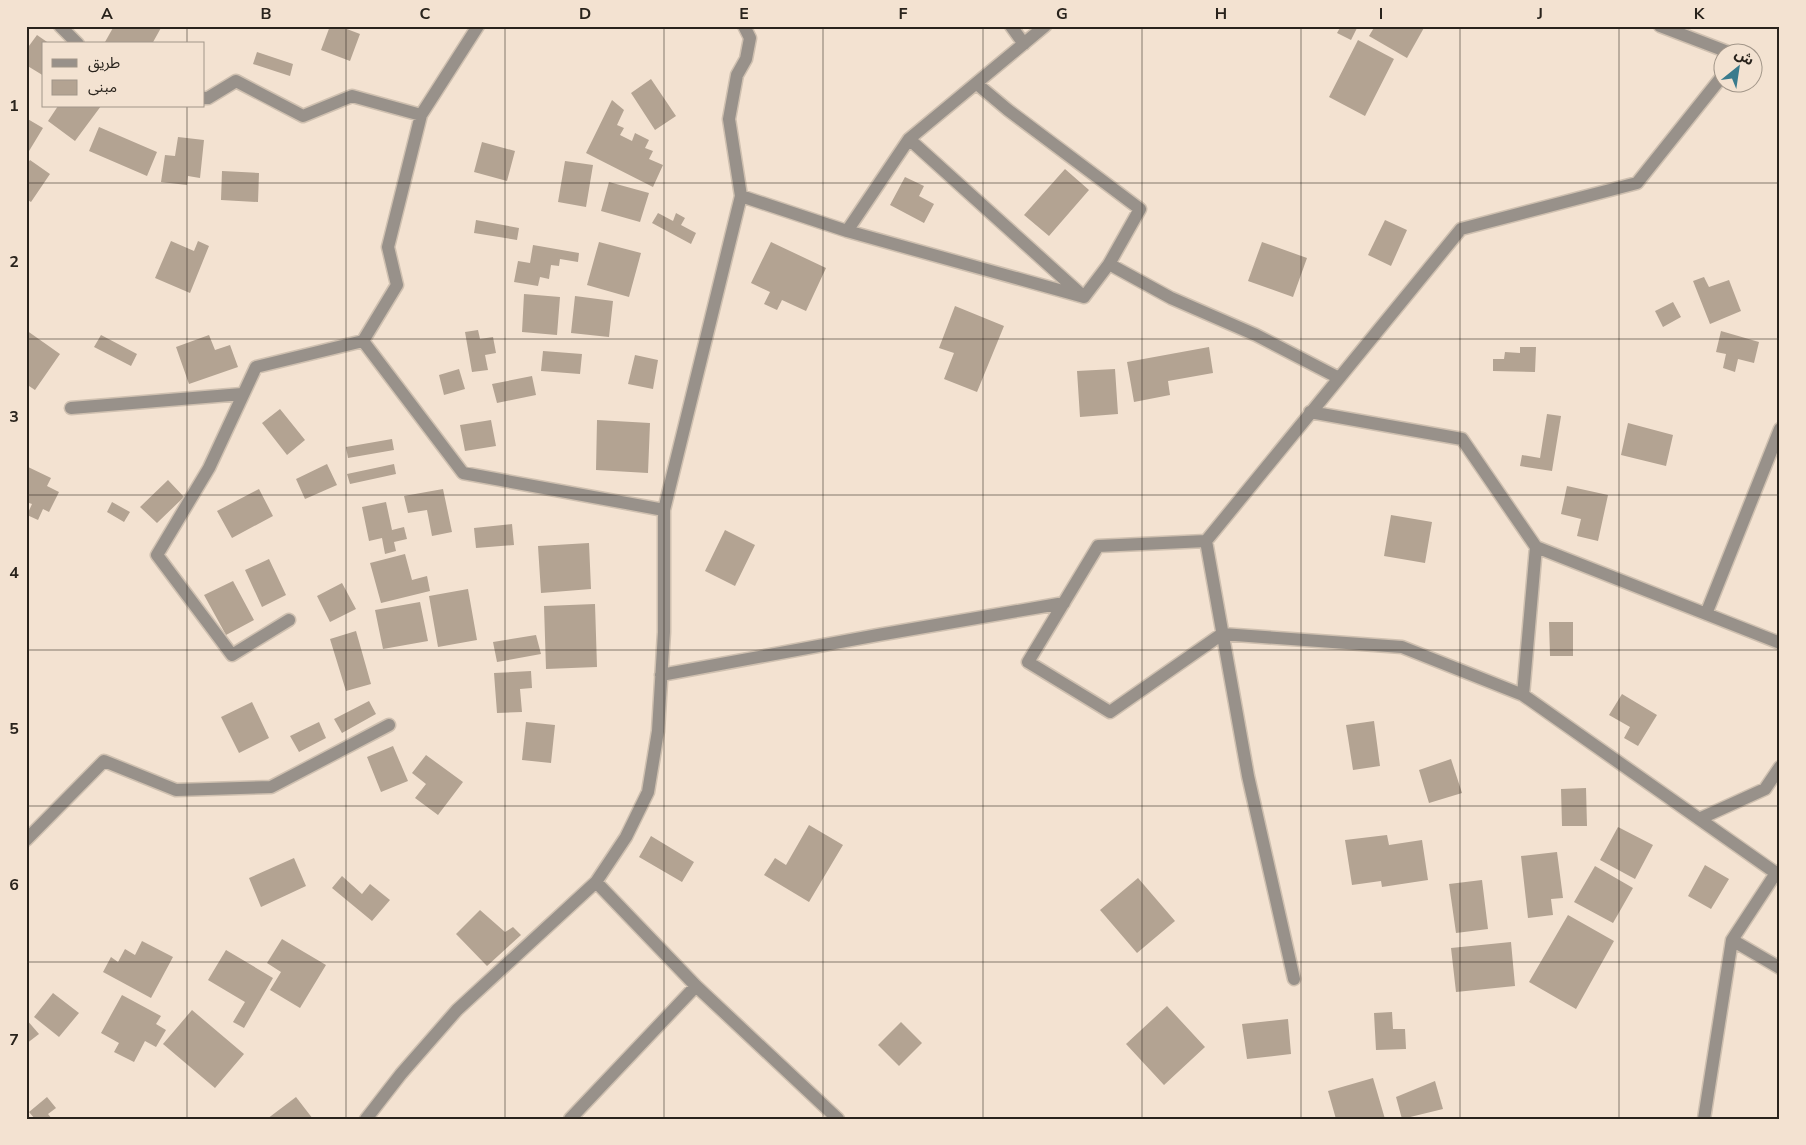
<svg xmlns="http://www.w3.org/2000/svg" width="1806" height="1145" viewBox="0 0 1806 1145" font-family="'Nunito Sans','Noto Sans Arabic',sans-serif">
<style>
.building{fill:#b3a392}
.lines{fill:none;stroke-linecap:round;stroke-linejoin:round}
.minor-casing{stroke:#cfc0b0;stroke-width:15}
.minor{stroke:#98918a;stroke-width:12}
.grid{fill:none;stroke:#29231c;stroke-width:1;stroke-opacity:0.55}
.neatline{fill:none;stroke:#29231c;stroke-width:2}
.grid-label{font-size:16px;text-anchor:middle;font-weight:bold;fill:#29231c}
</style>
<rect width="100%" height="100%" fill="#f3e2d1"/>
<!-- building -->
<path class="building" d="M 114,26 L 162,26 L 152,44 L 108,44 L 105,42 Z
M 330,26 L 339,26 L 360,34 L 350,61 L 321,50 Z
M 1341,26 L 1358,26 L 1351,40 L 1337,33 Z
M 1375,26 L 1425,26 L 1407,58 L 1369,36 Z
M 37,35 L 50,44 L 44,44 L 44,76 L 26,65 L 26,50 Z
M 1358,40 L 1394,59 L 1365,116 L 1329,97 Z
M 257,52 L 293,64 L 290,76 L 253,64 Z
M 651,79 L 676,116 L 655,130 L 631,93 Z
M 612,100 L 624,110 L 617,125 L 624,128 L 620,135 L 632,141 L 635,133 L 649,140 L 645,148 L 653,151 L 649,159 L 663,165 L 653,187 L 586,153 Z
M 58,106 L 101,106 L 75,141 L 48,121 Z
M 26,118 L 43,128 L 26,156 Z
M 99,127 L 157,152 L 147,176 L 89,151 Z
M 178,137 L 204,140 L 200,178 L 188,176 L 187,185 L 161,182 L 165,155 L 175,156 Z
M 482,142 L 515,151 L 507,181 L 474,172 Z
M 30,160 L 50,174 L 31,202 L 26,199 L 26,165 Z
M 565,161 L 593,165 L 586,207 L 558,202 Z
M 1065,169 L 1089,190 L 1049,236 L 1024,215 Z
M 222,171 L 259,173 L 258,202 L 221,200 Z
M 905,177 L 924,186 L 919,196 L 934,204 L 924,223 L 890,205 Z
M 609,182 L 649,193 L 640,222 L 601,211 Z
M 658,213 L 673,221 L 676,213 L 685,218 L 681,225 L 696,233 L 691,244 L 652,223 Z
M 476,220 L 519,228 L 517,240 L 474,233 Z
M 1385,220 L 1407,230 L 1391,266 L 1368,255 Z
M 171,241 L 194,251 L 198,241 L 209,246 L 190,293 L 155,278 Z
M 599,242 L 641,253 L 629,297 L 587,285 Z
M 771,242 L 826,268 L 806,311 L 782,300 L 777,310 L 764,304 L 770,292 L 751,283 Z
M 1262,242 L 1307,258 L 1293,297 L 1248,281 Z
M 533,245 L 579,253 L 578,262 L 560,259 L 559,266 L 551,265 L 549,279 L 540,277 L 538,286 L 514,282 L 518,261 L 530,263 Z
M 1704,277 L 1709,287 L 1729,280 L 1741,311 L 1710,324 L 1693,281 Z
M 524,294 L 560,297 L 557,335 L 522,332 Z
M 575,296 L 613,301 L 609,337 L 571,333 Z
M 1673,302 L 1681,317 L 1663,327 L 1655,311 Z
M 955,306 L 1004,326 L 977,392 L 944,379 L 954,353 L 939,348 Z
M 26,330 L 60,354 L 35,390 L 26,384 Z
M 478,330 L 480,339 L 493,337 L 496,353 L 485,355 L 488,370 L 472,372 L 465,332 Z
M 1721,331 L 1759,342 L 1754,363 L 1738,359 L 1735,372 L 1723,368 L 1726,354 L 1716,352 Z
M 101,335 L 137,354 L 131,366 L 94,347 Z
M 209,335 L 215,350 L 230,345 L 238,367 L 189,384 L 176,347 Z
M 1209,347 L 1213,373 L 1168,381 L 1170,395 L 1134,402 L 1127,362 Z
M 1520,347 L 1536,347 L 1535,372 L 1493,371 L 1493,359 L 1504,359 L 1505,352 L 1520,353 Z
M 543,351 L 582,354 L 580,374 L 541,371 Z
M 635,355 L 658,360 L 653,389 L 628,384 Z
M 459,369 L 465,389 L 444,395 L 439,375 Z
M 1115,369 L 1118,414 L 1080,417 L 1077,371 Z
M 532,376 L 536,395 L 497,403 L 492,384 Z
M 280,409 L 305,440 L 287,455 L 262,423 Z
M 1547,414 L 1561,416 L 1552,471 L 1520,466 L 1522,455 L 1540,458 Z
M 491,420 L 496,446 L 465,451 L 460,425 Z
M 597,420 L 650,423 L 648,473 L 596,470 Z
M 1628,423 L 1673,435 L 1666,466 L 1621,455 Z
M 392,439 L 394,450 L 348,458 L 346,447 Z
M 327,464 L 337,485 L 305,499 L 296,479 Z
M 394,464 L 396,474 L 350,484 L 347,474 Z
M 26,466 L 51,478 L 47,486 L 59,492 L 49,512 L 43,509 L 38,520 L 27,515 L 32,504 L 26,502 Z
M 168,480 L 184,497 L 157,523 L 140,507 Z
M 1567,486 L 1608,495 L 1598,541 L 1577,536 L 1581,519 L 1561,514 Z
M 259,489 L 273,516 L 232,538 L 217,511 Z
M 443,489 L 452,532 L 432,536 L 427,510 L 408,513 L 404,496 Z
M 112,502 L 130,512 L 124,522 L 107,512 Z
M 386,502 L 392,530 L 404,527 L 407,539 L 394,542 L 396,551 L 385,554 L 382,538 L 369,541 L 362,507 Z
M 1391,515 L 1432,522 L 1425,563 L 1384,556 Z
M 512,524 L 514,545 L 476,548 L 474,528 Z
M 725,530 L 755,545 L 735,586 L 705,571 Z
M 589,543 L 591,589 L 541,593 L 538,546 Z
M 405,554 L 412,580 L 427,576 L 430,591 L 381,603 L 370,563 Z
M 269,559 L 286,595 L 262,607 L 245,570 Z
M 233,581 L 254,620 L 226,635 L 204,595 Z
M 342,583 L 356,609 L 330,622 L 317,596 Z
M 468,589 L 477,640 L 438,647 L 429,596 Z
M 420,602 L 428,641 L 383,649 L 375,610 Z
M 595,604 L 597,667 L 546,669 L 544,606 Z
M 1549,622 L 1573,622 L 1573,656 L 1550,656 Z
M 356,631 L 371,684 L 346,691 L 330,639 Z
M 536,635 L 541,654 L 497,662 L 493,642 Z
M 531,671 L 532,688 L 520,689 L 522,712 L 497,713 L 494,673 Z
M 1622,694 L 1657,715 L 1638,746 L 1624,738 L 1630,727 L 1609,715 Z
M 369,701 L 376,714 L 342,733 L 334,719 Z
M 252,702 L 269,738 L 239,753 L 221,717 Z
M 1374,721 L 1380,766 L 1353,770 L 1346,725 Z
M 319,722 L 326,738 L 299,752 L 290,736 Z
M 526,722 L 555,725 L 551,763 L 522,760 Z
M 393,746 L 408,781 L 381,792 L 367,757 Z
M 426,755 L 463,782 L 438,815 L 415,798 L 426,784 L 412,773 Z
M 1451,759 L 1462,793 L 1429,803 L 1419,770 Z
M 1586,788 L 1587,826 L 1562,826 L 1561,789 Z
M 809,825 L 843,845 L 809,902 L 764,875 L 775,858 L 786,865 Z
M 1618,827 L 1653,845 L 1635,879 L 1600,860 Z
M 1387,835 L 1389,845 L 1422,840 L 1428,880 L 1382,887 L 1381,881 L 1352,885 L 1345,840 Z
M 651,836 L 694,862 L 682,882 L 639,857 Z
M 1557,852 L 1563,898 L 1551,899 L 1553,915 L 1528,918 L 1521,856 Z
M 294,858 L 306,886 L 261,907 L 249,878 Z
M 1705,865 L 1729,879 L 1711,909 L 1688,896 Z
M 1595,866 L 1633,888 L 1613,923 L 1574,902 Z
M 342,876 L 362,894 L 370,884 L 390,900 L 372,921 L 332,888 Z
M 1138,878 L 1175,921 L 1137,953 L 1100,910 Z
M 1482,880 L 1488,929 L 1456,933 L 1449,884 Z
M 480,910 L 505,932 L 513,927 L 521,935 L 487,966 L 456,934 Z
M 1568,915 L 1614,941 L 1576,1009 L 1529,982 Z
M 282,939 L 326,965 L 300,1008 L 270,990 L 281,972 L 267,963 Z
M 142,941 L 173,957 L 151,998 L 103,972 L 111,957 L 118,962 L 125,949 L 135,955 Z
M 1511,942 L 1515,986 L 1456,992 L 1451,948 Z
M 226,950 L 273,978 L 244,1028 L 233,1022 L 245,1002 L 208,980 Z
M 53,993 L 79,1013 L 59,1037 L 34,1017 Z
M 122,995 L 161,1016 L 156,1024 L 166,1030 L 156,1047 L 145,1041 L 134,1062 L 114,1052 L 119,1043 L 101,1033 Z
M 1167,1006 L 1205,1047 L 1164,1085 L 1126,1044 Z
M 192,1010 L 244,1054 L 215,1088 L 163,1044 Z
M 1392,1012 L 1393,1029 L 1405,1029 L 1406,1049 L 1376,1050 L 1374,1013 Z
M 26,1019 L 39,1034 L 26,1044 Z
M 1288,1019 L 1291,1054 L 1247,1059 L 1242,1024 Z
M 901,1022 L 922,1043 L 899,1066 L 878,1045 Z
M 1373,1078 L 1385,1119 L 1336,1119 L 1328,1091 Z
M 1435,1081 L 1443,1109 L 1402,1119 L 1396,1097 Z
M 47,1097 L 56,1108 L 48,1114 L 52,1119 L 35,1119 L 29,1112 Z
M 296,1097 L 313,1119 L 267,1119 Z"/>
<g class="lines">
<!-- minor casing -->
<g class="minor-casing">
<path id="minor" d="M 60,26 L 78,44
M 1011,26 L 1024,44
M 1045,26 L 909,139 L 847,231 L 1084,297
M 1660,26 L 1728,52
M 977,84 L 1008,110 L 1140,209 L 1109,264 L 1171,298 L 1256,335 L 1339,378
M 204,98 L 208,98 L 236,81 L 303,116 L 352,96 L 421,115
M 909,139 L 1084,297 L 1109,264
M 741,196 L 847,231
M 363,341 L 463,473 L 664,510
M 71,408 L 242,394
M 1310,412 L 1462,439 L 1536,547 L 1523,695
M 1206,541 L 1098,546 L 1028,662 L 1110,712 L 1222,634 L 1402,647 L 1523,695 L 1776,873
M 1536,547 L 1780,643
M 1706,614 L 1780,429
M 289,620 L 232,655 L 157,555 L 209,468 L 256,367 L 363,341 L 397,285 L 388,247 L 421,115 L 478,26
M 661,675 L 878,635 L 1064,603
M 1699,819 L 1765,789 L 1780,767
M 26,840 L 104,761 L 176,790 L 271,787 L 389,725
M 596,882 L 696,986 L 838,1119
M 1732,940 L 1780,968
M 1294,979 L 1248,776 L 1206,541 L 1461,229 L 1637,183 L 1724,74
M 366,1119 L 401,1074 L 457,1010 L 596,882 L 626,837 L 648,792 L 658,731 L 664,632 L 664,510 L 741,196 L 729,119 L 737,75 L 746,59 L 750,38 L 744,26
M 570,1119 L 696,986
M 1704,1119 L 1732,940 L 1776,873 L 1780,871"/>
</g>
<!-- minor -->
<use href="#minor" class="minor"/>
</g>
<!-- grid -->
<path class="grid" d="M 187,26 L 187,44M 346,26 L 346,1119M 505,26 L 505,1119M 664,26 L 664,1119M 823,26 L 823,1119M 983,26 L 983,1119M 1142,26 L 1142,1119M 1301,26 L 1301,1119M 1460,26 L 1460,1119M 1619,26 L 1619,1119M 187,106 L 187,1119M 26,183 L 1780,183M 26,339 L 1780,339M 26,495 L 1780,495M 26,650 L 1780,650M 26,806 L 1780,806M 26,962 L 1780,962"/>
<!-- border -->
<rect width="1806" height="1145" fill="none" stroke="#f3e2d1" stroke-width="55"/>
<!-- legend -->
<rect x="42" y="42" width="162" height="65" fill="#f3e2d1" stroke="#a29689"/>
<rect x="52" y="59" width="25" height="8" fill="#98918a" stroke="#a29689"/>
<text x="88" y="68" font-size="15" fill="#29231c">طريق</text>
<rect x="52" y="80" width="25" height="15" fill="#b3a392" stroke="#a29689"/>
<text x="88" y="92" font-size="15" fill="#29231c">مبنى</text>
<!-- north arrow -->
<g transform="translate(1738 68) rotate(30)"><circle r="24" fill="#f3e2d1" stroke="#a29689"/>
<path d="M0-4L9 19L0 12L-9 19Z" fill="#397b8d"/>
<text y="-8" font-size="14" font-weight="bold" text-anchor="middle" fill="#29231c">ش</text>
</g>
<rect x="28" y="28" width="1750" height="1090" class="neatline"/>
<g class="grid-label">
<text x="107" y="19">A</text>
<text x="266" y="19">B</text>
<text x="425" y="19">C</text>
<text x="585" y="19">D</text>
<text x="744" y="19">E</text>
<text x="903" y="19">F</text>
<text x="1062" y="19">G</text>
<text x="1221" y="19">H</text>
<text x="1381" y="19">I</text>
<text x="1540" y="19">J</text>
<text x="1699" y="19">K</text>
<text x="14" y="111">1</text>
<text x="14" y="267">2</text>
<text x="14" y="422">3</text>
<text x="14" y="578">4</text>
<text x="14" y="734">5</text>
<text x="14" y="890">6</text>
<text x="14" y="1045">7</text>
</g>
</svg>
